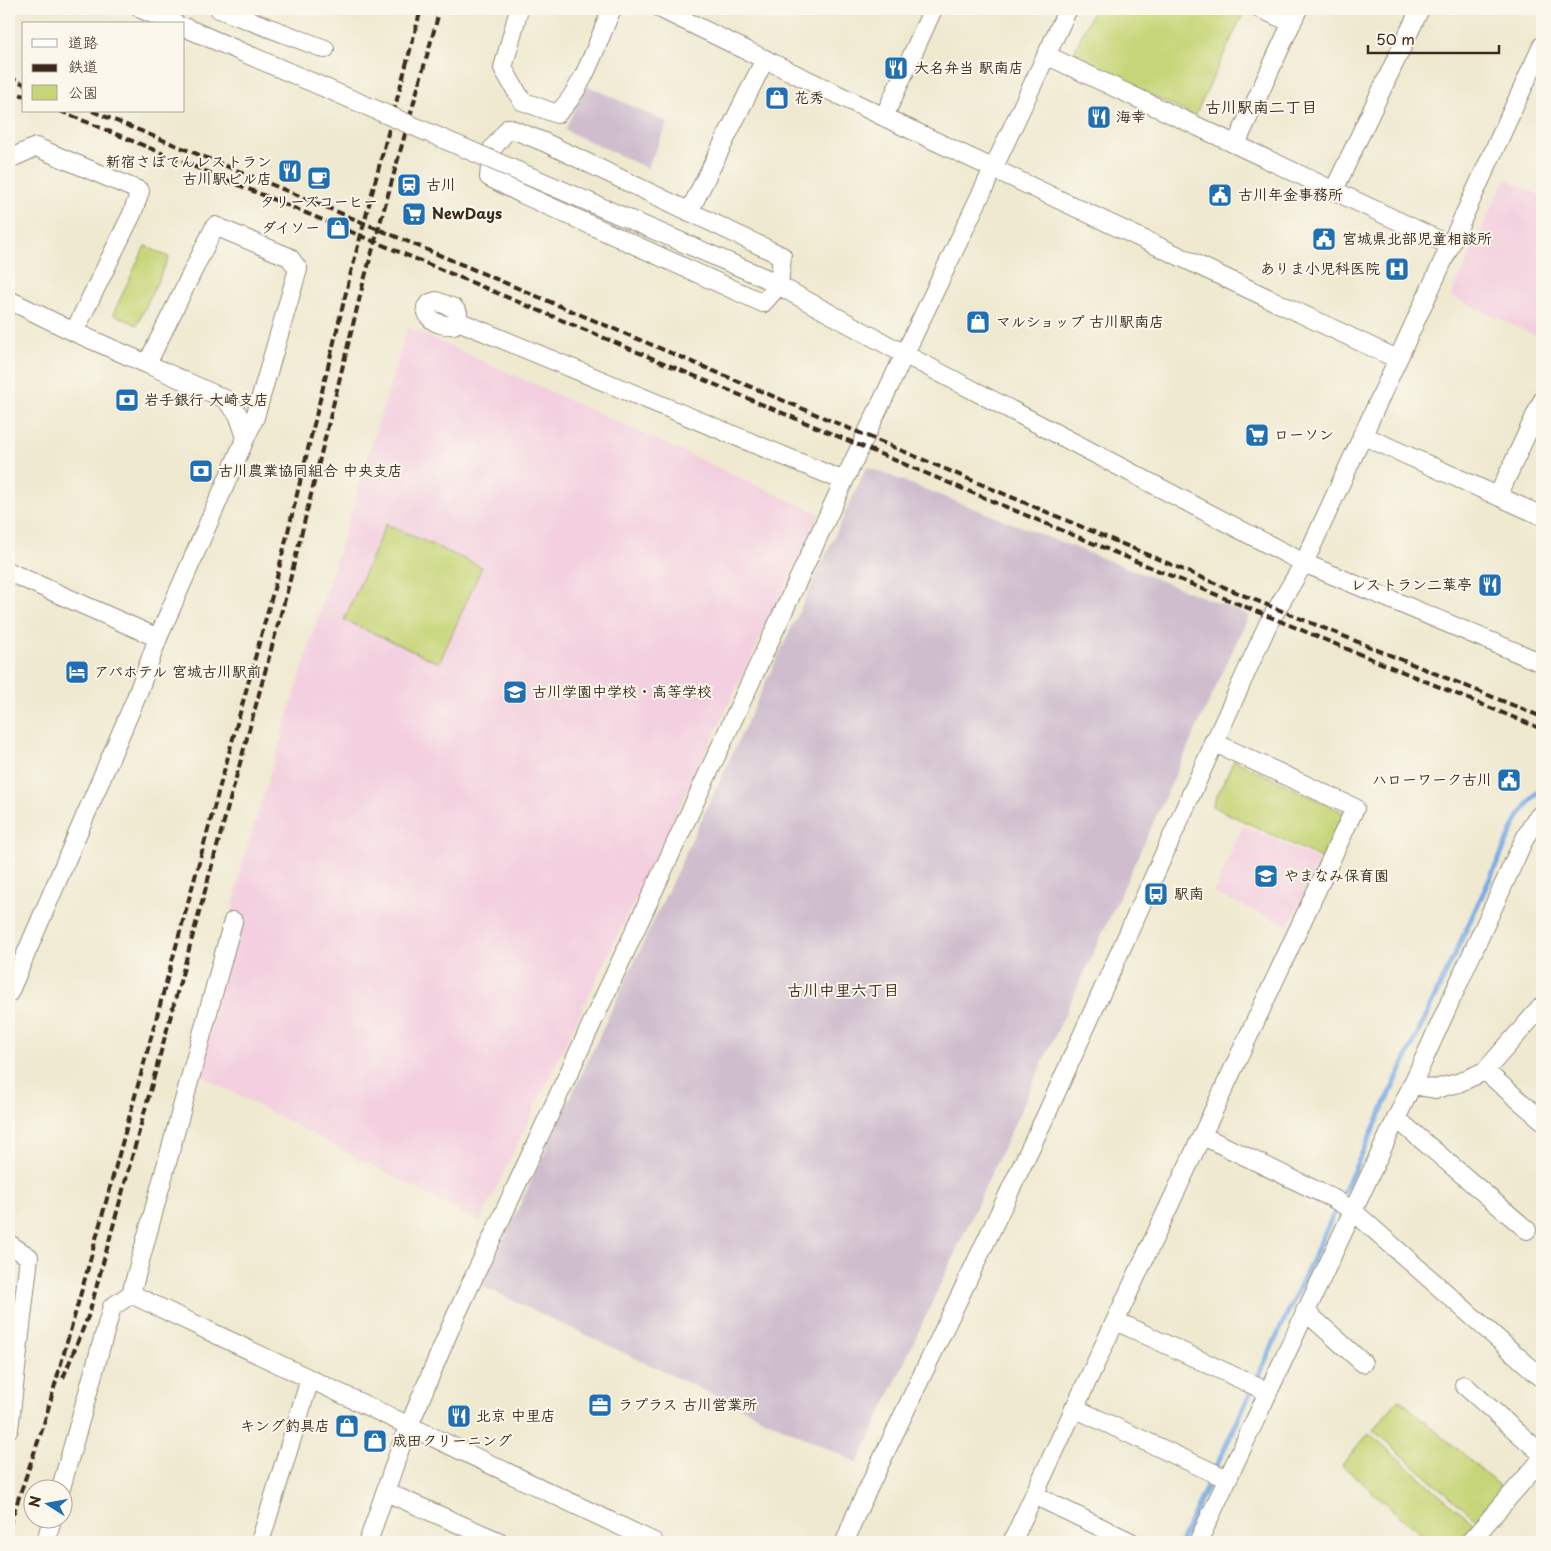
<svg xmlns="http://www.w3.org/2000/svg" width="1551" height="1551" viewBox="0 0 1551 1551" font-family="'Playpen Sans','Klee One',sans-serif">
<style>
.built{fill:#f3cfdf}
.industrial{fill:#cfbdce}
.green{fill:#c6d577;stroke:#80804a}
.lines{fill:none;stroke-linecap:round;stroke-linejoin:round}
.stream{stroke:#78abe5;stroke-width:5}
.minor-casing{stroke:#958a77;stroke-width:20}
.minor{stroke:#fff;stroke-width:18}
.rail{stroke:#3b2a1e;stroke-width:4;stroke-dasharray:8 4;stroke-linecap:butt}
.minor-bridge-casing{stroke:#958a77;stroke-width:20;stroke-linecap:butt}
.minor-bridge{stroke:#fff;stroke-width:18}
.labels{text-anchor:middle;stroke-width:4;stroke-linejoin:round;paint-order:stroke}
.poi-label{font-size:15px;font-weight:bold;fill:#3b2a1e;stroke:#fbf7ec;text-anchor:start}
.neighbourhood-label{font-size:16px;font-weight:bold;fill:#3b2a1e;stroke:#fbf7ec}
</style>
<rect width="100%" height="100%" fill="#fbf7ec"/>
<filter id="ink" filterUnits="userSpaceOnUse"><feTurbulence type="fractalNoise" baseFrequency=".02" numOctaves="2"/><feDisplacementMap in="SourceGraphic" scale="10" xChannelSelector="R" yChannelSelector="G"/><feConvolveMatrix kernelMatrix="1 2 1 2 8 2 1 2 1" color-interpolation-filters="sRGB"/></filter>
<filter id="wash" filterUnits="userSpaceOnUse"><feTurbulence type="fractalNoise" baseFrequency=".0096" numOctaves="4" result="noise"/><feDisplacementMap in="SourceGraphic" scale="20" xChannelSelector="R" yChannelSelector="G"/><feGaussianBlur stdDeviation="1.12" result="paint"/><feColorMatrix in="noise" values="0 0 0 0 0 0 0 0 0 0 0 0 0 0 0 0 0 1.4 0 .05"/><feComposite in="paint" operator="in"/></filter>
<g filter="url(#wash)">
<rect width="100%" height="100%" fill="#efe9d0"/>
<!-- built -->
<path class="built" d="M 1505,179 L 1542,196 L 1542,339 L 1451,296 Z
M 408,327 L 820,514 L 480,1222 L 202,1076 L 240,871 Z
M 1243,825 L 1318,860 L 1289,926 L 1214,893 Z"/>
<!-- industrial -->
<path class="industrial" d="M 586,85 L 668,123 L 647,168 L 565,130 Z
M 867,467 L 1249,615 L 858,1463 L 482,1286 Z"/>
<!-- green -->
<path class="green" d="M 1094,9 L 1237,9 L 1244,12 L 1195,116 L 1071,58 Z
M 145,246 L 169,257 L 137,325 L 113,314 Z
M 386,524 L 482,567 L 439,663 L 344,620 Z
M 1234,760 L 1345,813 L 1323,859 L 1212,806 Z
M 1399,1399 L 1504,1490 L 1477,1520 L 1373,1430 Z
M 1369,1433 L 1474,1524 L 1458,1542 L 1429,1542 L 1342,1465 Z"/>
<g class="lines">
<!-- stream -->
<path class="stream" d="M 1181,1542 L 1519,816 L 1533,797 L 1542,788"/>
</g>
</g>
<g filter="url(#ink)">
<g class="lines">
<!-- minor casing -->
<g class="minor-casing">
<path id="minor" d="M 141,9 L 176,24
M 219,9 L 325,49
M 519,9 L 503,68 L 522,101 L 557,114 C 584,89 597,42 612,9
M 661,9 L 884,117 L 1397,359
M 1261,9 L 1292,23
M 1046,55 L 1449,245
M 884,117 L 933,9
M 509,128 L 544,142 L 782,256 L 779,285 L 763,303 L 522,194 L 489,177 L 492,149 Z
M 1236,144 L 1298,9
M 9,159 L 36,147 L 140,191 L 132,214 L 74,332 L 9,300
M 1334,190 L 1420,9
M 689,212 L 765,59
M 765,278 L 904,354 L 1304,563 L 1542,663
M 436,301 L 454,308 L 458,313 L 458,321 L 454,325 C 441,326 427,322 426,307 L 430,303 Z
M 458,321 L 844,481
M 74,332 L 147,364
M 1362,435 L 1542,516
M 1498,496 L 1542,401
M 9,572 L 158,638 L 136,698 L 9,993
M 158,638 L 246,437 L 238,414 L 225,399 L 147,364 L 215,226 L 289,257 L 298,269 L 255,417 L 246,437
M 233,921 L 131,1294 L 654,1542
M 1485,1071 L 1542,1120
M 1412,1085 L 1435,1089 L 1458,1083 L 1485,1071 L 1542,1006
M 1396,1118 L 1527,1230
M 1203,1136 L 1334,1199 L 1352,1210 L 1542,1378
M 9,1244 L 29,1257 L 9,1429
M 1305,1311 L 1363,1363
M 1116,1321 L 1268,1392
M 1464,1385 L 1542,1454
M 1074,1408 L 1227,1479
M 61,1488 L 112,1307 L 131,1294
M 386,1492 L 500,1542
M 1034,1495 L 1131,1542
M 46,1542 L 52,1518
M 260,1542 L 310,1379
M 368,1542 L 403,1440 L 452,1324 L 844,481 L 993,169 L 1068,9
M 845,1542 L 856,1514 L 1047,1113 L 1268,624 L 1304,563 L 1542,46
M 1012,1542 L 1355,808 L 1213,742
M 1198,1542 L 1412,1085 L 1523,842 L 1535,820 L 1542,813
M 1470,1542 L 1542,1459"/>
</g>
<!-- minor -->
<use href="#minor" class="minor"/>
<!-- rail -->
<path class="rail" d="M 9,77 L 24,84
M 9,90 L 24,96
M 60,111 C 555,315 1047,527 1542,729
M 92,111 L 307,199 L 1250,598 L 1542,717
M 63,1378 L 89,1314 L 288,588 L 363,284 L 440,9
M 9,1526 L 43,1427 L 86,1275 L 275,585 L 350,276 L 421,9"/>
<!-- minor-bridge casing -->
<g class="minor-bridge-casing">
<path id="minor-bridge" d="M 184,27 L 765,278"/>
</g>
<!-- minor-bridge -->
<use href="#minor-bridge" class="minor-bridge"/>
</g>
</g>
<!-- icons -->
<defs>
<g id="restaurant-square" transform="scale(1.25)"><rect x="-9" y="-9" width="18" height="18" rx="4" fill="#1f6fb2" stroke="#fbf7ec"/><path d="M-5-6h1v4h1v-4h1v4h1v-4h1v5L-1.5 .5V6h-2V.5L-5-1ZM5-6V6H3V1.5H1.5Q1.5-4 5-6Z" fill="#fff"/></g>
<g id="shop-square" transform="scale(1.25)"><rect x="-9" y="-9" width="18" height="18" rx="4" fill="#1f6fb2" stroke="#fbf7ec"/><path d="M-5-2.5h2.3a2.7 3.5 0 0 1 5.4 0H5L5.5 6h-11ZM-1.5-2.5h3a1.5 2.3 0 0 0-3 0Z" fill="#fff"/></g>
<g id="cafe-square" transform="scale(1.25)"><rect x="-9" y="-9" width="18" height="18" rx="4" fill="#1f6fb2" stroke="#fbf7ec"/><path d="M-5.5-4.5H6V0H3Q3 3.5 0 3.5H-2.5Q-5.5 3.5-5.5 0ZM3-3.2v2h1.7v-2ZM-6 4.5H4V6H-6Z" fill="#fff"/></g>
<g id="station-square" transform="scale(1.25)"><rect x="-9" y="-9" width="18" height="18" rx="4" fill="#1f6fb2" stroke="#fbf7ec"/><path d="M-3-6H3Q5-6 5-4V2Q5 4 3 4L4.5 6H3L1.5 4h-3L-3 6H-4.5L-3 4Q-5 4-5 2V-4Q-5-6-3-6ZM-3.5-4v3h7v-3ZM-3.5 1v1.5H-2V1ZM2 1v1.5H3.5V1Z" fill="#fff"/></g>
<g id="civic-square" transform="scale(1.25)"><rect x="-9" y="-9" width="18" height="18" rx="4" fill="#1f6fb2" stroke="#fbf7ec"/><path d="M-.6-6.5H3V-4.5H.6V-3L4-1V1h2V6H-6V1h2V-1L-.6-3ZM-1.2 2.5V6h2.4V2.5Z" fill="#fff"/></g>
<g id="supermarket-square" transform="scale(1.25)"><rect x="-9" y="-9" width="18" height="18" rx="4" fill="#1f6fb2" stroke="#fbf7ec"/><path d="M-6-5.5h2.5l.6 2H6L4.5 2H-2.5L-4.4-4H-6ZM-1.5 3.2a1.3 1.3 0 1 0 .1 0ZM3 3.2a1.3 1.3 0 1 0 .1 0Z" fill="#fff"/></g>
<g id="hospital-square" transform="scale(1.25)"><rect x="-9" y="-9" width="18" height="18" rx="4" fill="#1f6fb2" stroke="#fbf7ec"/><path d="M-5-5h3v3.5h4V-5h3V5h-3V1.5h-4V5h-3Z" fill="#fff"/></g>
<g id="bank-square" transform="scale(1.25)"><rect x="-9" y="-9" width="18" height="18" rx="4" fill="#1f6fb2" stroke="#fbf7ec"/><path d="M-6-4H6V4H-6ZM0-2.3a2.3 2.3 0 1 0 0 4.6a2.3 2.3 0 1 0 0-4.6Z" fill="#fff"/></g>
<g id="hotel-square" transform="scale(1.25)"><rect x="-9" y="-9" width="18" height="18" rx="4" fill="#1f6fb2" stroke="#fbf7ec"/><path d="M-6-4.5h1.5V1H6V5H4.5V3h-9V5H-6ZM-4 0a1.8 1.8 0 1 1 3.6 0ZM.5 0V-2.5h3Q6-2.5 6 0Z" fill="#fff"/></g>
<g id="school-square" transform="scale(1.25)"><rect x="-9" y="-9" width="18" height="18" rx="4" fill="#1f6fb2" stroke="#fbf7ec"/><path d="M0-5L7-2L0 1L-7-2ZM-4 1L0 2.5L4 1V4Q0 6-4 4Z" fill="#fff"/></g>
<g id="bus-square" transform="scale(1.25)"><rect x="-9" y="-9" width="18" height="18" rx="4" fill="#1f6fb2" stroke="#fbf7ec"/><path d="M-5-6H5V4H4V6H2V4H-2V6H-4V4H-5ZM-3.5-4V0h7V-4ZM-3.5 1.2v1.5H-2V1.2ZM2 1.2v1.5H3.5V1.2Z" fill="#fff"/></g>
<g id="office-square" transform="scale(1.25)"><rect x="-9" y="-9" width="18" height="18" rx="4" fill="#1f6fb2" stroke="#fbf7ec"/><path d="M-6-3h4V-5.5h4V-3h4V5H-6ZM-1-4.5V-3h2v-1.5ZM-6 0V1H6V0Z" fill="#fff"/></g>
</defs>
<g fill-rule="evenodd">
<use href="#restaurant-square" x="896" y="68"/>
<use href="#shop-square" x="777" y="98"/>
<use href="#restaurant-square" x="1099" y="117"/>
<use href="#restaurant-square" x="290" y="171"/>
<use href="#cafe-square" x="319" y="178"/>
<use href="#station-square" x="409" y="185"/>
<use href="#civic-square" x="1220" y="195"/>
<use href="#supermarket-square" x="414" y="214"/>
<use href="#shop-square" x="338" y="228"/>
<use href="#civic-square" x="1324" y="239"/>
<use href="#hospital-square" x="1397" y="269"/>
<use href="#shop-square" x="978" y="322"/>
<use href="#bank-square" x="127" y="400"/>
<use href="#supermarket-square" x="1257" y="435"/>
<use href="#bank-square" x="201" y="471"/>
<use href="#restaurant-square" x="1490" y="585"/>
<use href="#hotel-square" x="77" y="672"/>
<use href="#school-square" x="515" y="692"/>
<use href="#civic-square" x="1509" y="780"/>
<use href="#school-square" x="1266" y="876"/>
<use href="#bus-square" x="1156" y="894"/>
<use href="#office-square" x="600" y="1405"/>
<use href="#restaurant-square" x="459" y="1416"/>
<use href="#shop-square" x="347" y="1426"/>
<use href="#shop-square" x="375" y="1441"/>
</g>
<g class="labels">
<!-- poi labels -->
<g class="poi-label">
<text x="914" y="73">大名弁当 駅南店</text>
<text x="794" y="103">花秀</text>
<text x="1116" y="122">海幸</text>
<text x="272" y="167" text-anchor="end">新宿さぼてんレストラン<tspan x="272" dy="17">古川駅ビル店</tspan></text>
<text x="426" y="190">古川</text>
<text x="1238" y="200">古川年金事務所</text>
<text x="319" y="207" text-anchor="middle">タリーズコーヒー</text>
<text x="432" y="219">NewDays</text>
<text x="320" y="233" text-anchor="end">ダイソー</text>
<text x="1342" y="244">宮城県北部児童相談所</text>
<text x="1380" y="274" text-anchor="end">ありま小児科医院</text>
<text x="996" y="327">マルショップ 古川駅南店</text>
<text x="144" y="405">岩手銀行 大崎支店</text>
<text x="1274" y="440">ローソン</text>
<text x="218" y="476">古川農業協同組合 中央支店</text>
<text x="1472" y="590" text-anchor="end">レストラン二葉亭</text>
<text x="94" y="677">アパホテル 宮城古川駅前</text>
<text x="532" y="697">古川学園中学校・高等学校</text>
<text x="1492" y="785" text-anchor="end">ハローワーク古川</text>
<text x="1284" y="881">やまなみ保育園</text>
<text x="1174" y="899">駅南</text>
<text x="618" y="1410">ラプラス 古川営業所</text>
<text x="476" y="1421">北京 中里店</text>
<text x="330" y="1431" text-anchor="end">キング釣具店</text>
<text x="392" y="1446">成田クリーニング</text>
</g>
<!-- neighbourhood labels -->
<g class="neighbourhood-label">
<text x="1261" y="113">古川駅南二丁目</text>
<text x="843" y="996">古川中里六丁目</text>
</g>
</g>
<!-- margin -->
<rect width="1551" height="1551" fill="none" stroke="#fbf7ec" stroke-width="30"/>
<!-- legend -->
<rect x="22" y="22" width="162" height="90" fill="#fbf7ec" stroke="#aea59a"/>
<rect x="32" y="39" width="25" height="8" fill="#ffffff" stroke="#aea59a"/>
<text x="68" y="48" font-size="15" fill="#3b2a1e">道路</text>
<rect x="32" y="64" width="25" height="8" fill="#3b2a1e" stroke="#aea59a"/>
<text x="68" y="72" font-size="15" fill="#3b2a1e">鉄道</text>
<rect x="32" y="85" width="25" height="15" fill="#c6d577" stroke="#aea59a"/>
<text x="68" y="98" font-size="15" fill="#3b2a1e">公園</text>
<!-- north arrow -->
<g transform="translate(48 1504) rotate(281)"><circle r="24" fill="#fbf7ec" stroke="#aea59a"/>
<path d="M0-4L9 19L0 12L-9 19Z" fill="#1f6fb2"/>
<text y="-8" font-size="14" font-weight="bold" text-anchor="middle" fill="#3b2a1e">N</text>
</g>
<!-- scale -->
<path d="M1368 45v8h131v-8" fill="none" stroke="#3b2a1e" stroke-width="2.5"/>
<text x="1376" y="45" font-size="15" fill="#3b2a1e" stroke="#fbf7ec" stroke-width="4" paint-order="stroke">50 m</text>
</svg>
